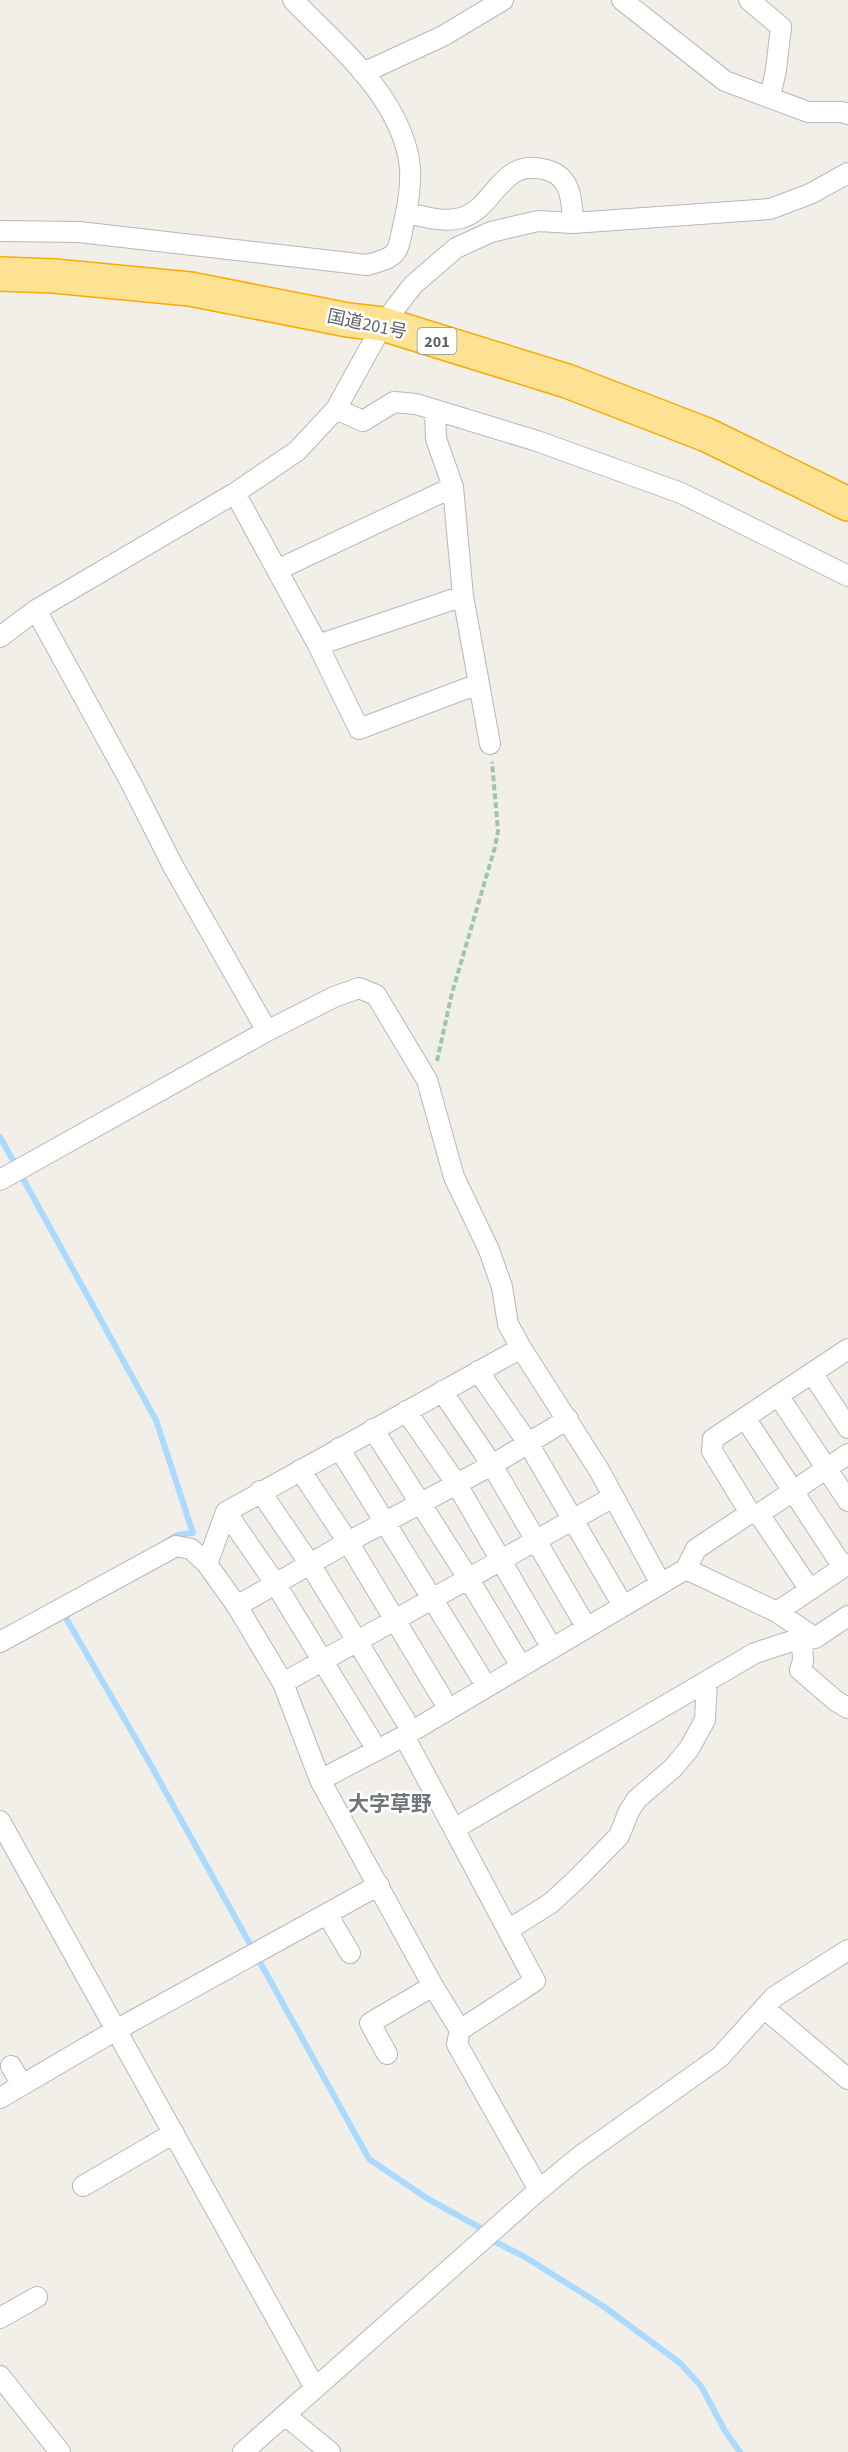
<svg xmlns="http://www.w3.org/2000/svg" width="848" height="2452" viewBox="0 0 848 2452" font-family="'Source Sans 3','Noto Sans JP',sans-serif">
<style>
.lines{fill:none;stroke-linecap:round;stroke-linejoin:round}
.stream{stroke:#aadaff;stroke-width:6}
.street-casing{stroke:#b5b8bc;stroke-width:22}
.highway-casing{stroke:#f9ab00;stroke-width:36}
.path{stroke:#9cc7a9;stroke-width:4;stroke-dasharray:6 3;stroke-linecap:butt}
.street{stroke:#fff;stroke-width:20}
.highway{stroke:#fde293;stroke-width:33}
.labels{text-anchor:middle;stroke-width:5;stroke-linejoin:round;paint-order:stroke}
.shield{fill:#fff;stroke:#8f9295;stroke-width:1.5}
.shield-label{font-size:16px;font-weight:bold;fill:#5f6368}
.street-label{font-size:18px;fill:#5f6368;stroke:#fff}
.quarter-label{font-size:21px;font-weight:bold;fill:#70757a;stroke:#fff}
</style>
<rect width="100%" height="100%" fill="#f1efe8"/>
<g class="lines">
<!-- stream -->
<path class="stream" d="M 0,1137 L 156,1420 L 193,1533 L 177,1535 L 167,1541
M 63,1613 L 148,1760 L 369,2159 L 428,2199 L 486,2231
M 490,2239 L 525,2257 L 603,2306 L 680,2363 L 701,2386 L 725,2431 L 740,2452"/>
<!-- street casing -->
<g class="street-casing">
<path id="street" d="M 622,0 L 725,81 L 808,112 L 842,112 L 848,114
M 749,0 L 781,27 L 776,70 L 770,97
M 363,73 L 443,36 L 503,0
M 406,213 C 423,216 443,223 461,218 C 496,208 500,156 547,170 C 572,177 572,202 573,223
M 0,231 L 79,232 L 367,265 C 401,256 397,253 404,222 C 408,205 411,183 410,167 C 402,98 338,46 293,0
M 336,409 L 363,421 L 394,402 L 416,404 L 537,441 L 681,493 L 848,576
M 435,411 L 436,439 L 453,487 L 463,596 L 490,744
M 235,493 L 318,645 L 359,729 L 478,684
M 277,570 L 453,487
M 36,610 L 130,781 L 173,866 L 267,1031
M 0,637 L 36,610 L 235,493 L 297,451 L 336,409 L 383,324 L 413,285 L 456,248 L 491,232 L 538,221 L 573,223 L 770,209 L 810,194 L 848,173
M 318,645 L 463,596
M 0,1180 L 267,1031 L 334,997 L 359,988 L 376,995 L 427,1080 L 454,1177 L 489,1250 L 502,1287 L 508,1324 L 521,1348 L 599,1470 L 661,1584
M 478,1371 L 528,1443 L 618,1597
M 812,1373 L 848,1428
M 442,1391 L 492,1465 L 581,1618
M 778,1395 L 848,1501
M 406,1411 L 456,1483 L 546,1638
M 745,1418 L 843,1567
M 373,1429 L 468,1578 L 515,1656
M 339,1448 L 480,1676
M 300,1470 L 348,1542 L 442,1698
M 260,1491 L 310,1564 L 405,1720
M 226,1512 L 275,1583 L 371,1740
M 750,1513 L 759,1514 L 848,1454
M 759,1514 L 810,1590
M 207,1564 L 226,1512 L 521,1348
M 686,1569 L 696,1549 L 750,1513 L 712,1451 L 713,1439 L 848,1349
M 237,1606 L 348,1542 L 492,1465 L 568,1419
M 777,1612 L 848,1564
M 802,1640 L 803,1661 L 800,1670 L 836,1701 L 848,1708
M 0,1642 L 176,1546 L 191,1549 L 207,1564 L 237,1606 L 283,1683 L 320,1780 L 433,1986 L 460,2030 L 457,2044 L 539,2190
M 283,1683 L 613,1497
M 404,1736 L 454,1829 L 755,1653 L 789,1642 L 815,1638 L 848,1616
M 320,1780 L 404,1736 L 686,1569 L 777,1612 L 815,1638
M 0,1821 L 315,2388
M 454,1829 L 535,1981 L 460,2030
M 327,1914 L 350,1953
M 508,1930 L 551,1903 L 579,1877 L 619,1836 L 629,1811 L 637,1799 L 673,1768 L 689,1749 L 705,1720 L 707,1681
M 764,2008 L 848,2079
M 387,2054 L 370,2023 L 433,1986
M 11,2066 L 22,2085
M 0,2098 L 116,2030 L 379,1885
M 83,2186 L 174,2133
M 0,2318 L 37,2297
M 0,2376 L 60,2452
M 285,2415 L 330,2452
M 243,2452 L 539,2190 L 579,2157 L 720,2057 L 774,1997 L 848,1950"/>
</g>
<!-- highway casing -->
<g class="highway-casing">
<path id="highway" d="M 0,274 L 54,276 L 190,289 L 348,320 L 383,324 L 567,381 L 707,435 L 848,504"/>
</g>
<!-- path -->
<path class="path" d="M 437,1061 L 452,993 L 495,847 L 498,831 L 492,762"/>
<!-- street -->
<use href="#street" class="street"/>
<!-- highway -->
<use href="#highway" class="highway"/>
</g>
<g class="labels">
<!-- shield labels -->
<rect class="shield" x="417.5" y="328" width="39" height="26" rx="4.5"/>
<g class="shield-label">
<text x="437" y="347">201</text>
</g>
<!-- street labels -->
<g class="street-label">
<text transform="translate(367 324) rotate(12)" y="6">国道201号</text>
</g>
<!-- quarter labels -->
<g class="quarter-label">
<text x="390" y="1811">大字草野</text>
</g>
</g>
</svg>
